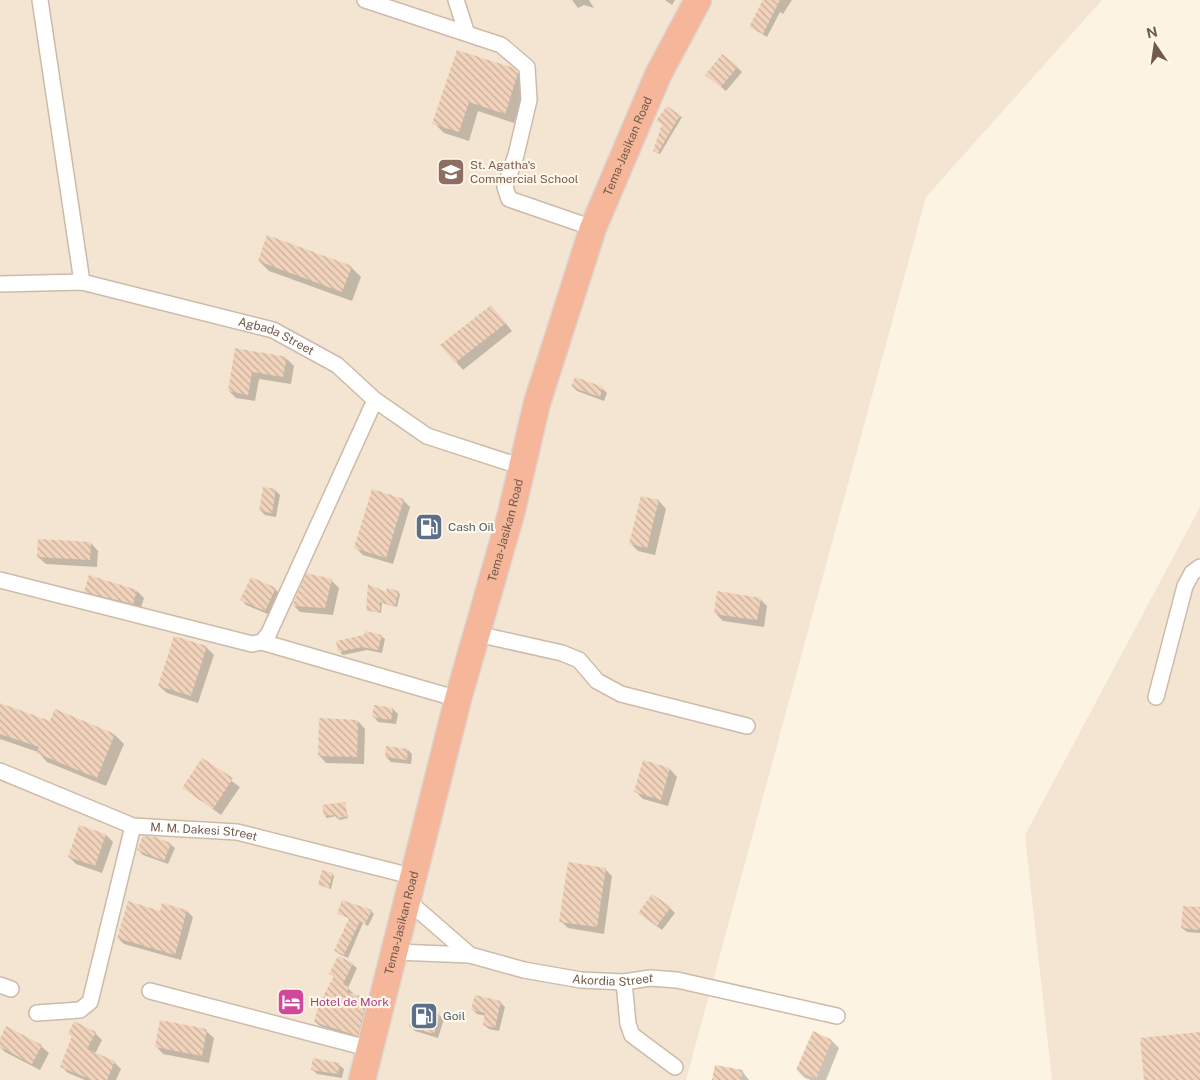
<svg xmlns="http://www.w3.org/2000/svg" width="1200" height="1080" viewBox="0 0 1200 1080" font-family="'Public Sans',sans-serif">
<style>
.residential{fill:#f3e5d1}
.shadow{fill:#0003}
.building{fill:url(#building-back-hatch)}
.lines{fill:none;stroke-linecap:round;stroke-linejoin:round}
.street-casing{stroke:#cdbbaa;stroke-width:18}
.highway-casing{stroke:#dbd4d0;stroke-width:29}
.street{stroke:#fff;stroke-width:15}
.highway{stroke:#f5b69a;stroke-width:26}
.labels{text-anchor:middle;stroke-width:4.5;stroke-linejoin:round;paint-order:stroke}
.street-label{font-size:12px;fill:#735a49;stroke:#fff7e9}
.education-label{font-size:12px;fill:#785e54;stroke:#fff7e9;text-anchor:start}
.service-label{font-size:12px;fill:#4e5e75;stroke:#fff7e9;text-anchor:start}
.hotel-label{font-size:12px;fill:#b23c85;stroke:#fff7e9;text-anchor:start}
</style>
<defs>
<pattern id="building-back-hatch" width="6" height="6" patternUnits="userSpaceOnUse" patternTransform="scale(1.25)"><rect width="6" height="6" fill="#f1d3bb"/><path d="M-1 5l2 2M0 0l6 6M5-1l2 2" fill="none" stroke="#c8ae9a"/></pattern>
</defs>
<rect width="100%" height="100%" fill="#fcf3e3"/>
<!-- residential -->
<path class="residential" d="M 0,0 L 1102,0 L 926,197 L 686,1080 L 0,1080 Z
M 1200,507 L 1200,1080 L 1052,1080 L 1025,835 Z"/>
<!-- shadow -->
<path class="shadow" d="M 572,0 L 589,0 L 594,8 L 584,5 L 578,8 Z
M 665,0 L 675,0 L 672,5 Z
M 767,0 L 792,0 L 783,14 L 780,12 L 767,37 L 751,27 Z
M 737,67 L 742,72 L 726,91 L 711,79 Z
M 517,72 L 527,83 L 514,123 L 478,111 L 469,141 L 444,133 L 434,123 Z
M 680,116 L 682,117 L 660,154 L 657,153 L 655,151 Z
M 259,261 L 351,267 L 361,277 L 352,301 L 269,271 Z
M 491,306 L 512,331 L 463,370 L 456,362 Z
M 236,350 L 286,358 L 294,366 L 291,384 L 259,379 L 255,401 L 236,398 L 229,391 Z
M 576,379 L 603,389 L 607,393 L 604,401 L 577,391 L 573,387 Z
M 275,490 L 280,495 L 276,517 L 265,515 L 260,510 Z
M 642,497 L 659,501 L 666,509 L 655,555 L 638,551 L 630,543 Z
M 403,500 L 410,507 L 393,564 L 363,555 L 356,548 Z
M 91,543 L 98,551 L 97,567 L 46,564 L 38,557 Z
M 307,575 L 332,581 L 339,588 L 333,615 L 300,612 L 293,605 Z
M 275,589 L 280,594 L 270,615 L 246,605 L 242,600 Z
M 85,591 L 137,591 L 144,598 L 140,611 L 93,599 Z
M 398,592 L 400,594 L 397,607 L 382,603 L 381,613 L 367,610 L 387,594 Z
M 760,599 L 767,606 L 764,627 L 723,621 L 715,613 Z
M 381,636 L 385,639 L 382,653 L 367,650 L 343,655 L 340,652 Z
M 206,647 L 214,655 L 198,703 L 167,693 L 159,686 Z
M 0,704 L 50,722 L 55,710 L 115,735 L 124,744 L 106,786 L 47,762 L 38,752 L 0,739 Z
M 375,706 L 393,709 L 398,714 L 396,724 L 378,722 L 374,717 Z
M 358,721 L 365,729 L 364,764 L 326,763 L 319,755 Z
M 408,750 L 412,754 L 411,764 L 391,762 L 386,757 Z
M 202,760 L 240,787 L 221,815 L 184,788 Z
M 670,769 L 677,777 L 668,806 L 643,799 L 635,791 Z
M 345,804 L 348,818 L 339,820 L 337,816 L 327,818 L 325,816 Z
M 106,835 L 113,842 L 102,873 L 76,864 L 69,857 Z
M 170,844 L 175,848 L 168,864 L 143,855 L 138,850 Z
M 605,869 L 612,876 L 604,934 L 568,928 L 561,921 Z
M 332,874 L 334,876 L 331,889 L 319,885 Z
M 670,908 L 675,913 L 662,930 L 644,917 Z
M 1200,908 L 1200,933 L 1187,932 L 1182,928 Z
M 187,911 L 193,917 L 181,960 L 124,944 L 118,938 L 161,913 Z
M 371,911 L 374,914 L 368,926 L 363,923 L 348,958 L 339,954 L 336,951 L 350,919 L 339,913 Z
M 352,964 L 357,968 L 348,988 L 353,993 L 352,995 L 366,999 L 371,1004 L 362,1040 L 320,1026 L 315,1022 L 335,978 L 331,974 Z
M 500,1002 L 505,1007 L 499,1031 L 489,1029 L 484,1025 L 486,1016 L 477,1014 L 472,1009 Z
M 439,1015 L 444,1019 L 438,1038 L 415,1031 L 410,1026 Z
M 206,1031 L 214,1038 L 209,1063 L 163,1054 L 156,1046 Z
M 95,1033 L 102,1040 L 95,1054 L 114,1062 L 121,1069 L 116,1080 L 85,1080 L 68,1073 L 61,1066 L 73,1037 L 69,1034 Z
M 0,1041 L 41,1046 L 49,1053 L 40,1070 L 5,1052 L 0,1047 Z
M 832,1041 L 839,1048 L 826,1080 L 811,1080 L 805,1078 L 797,1070 Z
M 339,1065 L 344,1069 L 342,1078 L 317,1074 L 312,1069 Z
M 742,1071 L 749,1080 L 713,1080 Z"/>
<!-- building -->
<path class="building" d="M 763,0 L 780,0 L 763,34 L 749,27 Z
M 457,50 L 514,68 L 518,73 L 505,114 L 469,102 L 459,132 L 432,124 Z
M 722,54 L 738,66 L 721,87 L 705,75 Z
M 667,106 L 680,115 L 658,153 L 653,151 L 662,124 L 656,121 Z
M 267,235 L 352,266 L 342,292 L 258,261 Z
M 491,305 L 506,323 L 455,363 L 440,345 Z
M 235,348 L 287,357 L 283,377 L 252,372 L 248,395 L 228,391 Z
M 575,377 L 603,387 L 600,397 L 571,387 Z
M 263,487 L 276,489 L 272,513 L 259,511 Z
M 372,489 L 404,499 L 386,558 L 354,548 Z
M 641,496 L 659,500 L 647,548 L 629,544 Z
M 38,539 L 91,542 L 90,560 L 37,557 Z
M 306,573 L 332,579 L 325,608 L 292,606 Z
M 89,575 L 137,590 L 133,604 L 84,592 Z
M 251,577 L 276,588 L 265,611 L 240,600 Z
M 368,584 L 386,592 L 387,588 L 399,591 L 395,606 L 380,602 L 380,612 L 366,611 Z
M 717,591 L 761,598 L 757,620 L 714,614 Z
M 365,631 L 382,635 L 378,650 L 362,647 L 338,652 L 336,641 L 364,635 Z
M 174,636 L 207,646 L 191,696 L 158,686 Z
M 0,703 L 50,721 L 55,709 L 115,734 L 97,778 L 36,753 L 39,747 L 0,734 Z
M 374,705 L 393,708 L 391,720 L 372,717 Z
M 319,718 L 358,720 L 357,757 L 318,756 Z
M 386,746 L 408,749 L 407,760 L 385,757 Z
M 202,758 L 233,778 L 213,809 L 182,788 Z
M 643,760 L 670,768 L 661,800 L 634,792 Z
M 345,802 L 347,817 L 336,818 L 336,815 L 324,816 L 322,805 Z
M 79,825 L 106,834 L 95,866 L 68,857 Z
M 143,836 L 155,837 L 171,843 L 164,861 L 137,850 Z
M 568,862 L 606,868 L 597,927 L 559,922 Z
M 322,870 L 333,873 L 329,888 L 318,885 Z
M 652,894 L 671,907 L 657,926 L 638,913 Z
M 342,900 L 372,910 L 365,924 L 360,921 L 344,955 L 334,951 L 349,918 L 337,914 Z
M 128,901 L 160,911 L 162,903 L 187,910 L 175,955 L 117,938 Z
M 1183,906 L 1200,907 L 1200,930 L 1181,928 Z
M 338,956 L 353,963 L 343,984 L 349,987 L 347,992 L 367,998 L 358,1036 L 314,1022 L 319,1004 L 334,976 L 329,974 Z
M 475,995 L 501,1001 L 495,1028 L 483,1025 L 485,1013 L 471,1010 Z
M 415,1006 L 440,1013 L 434,1034 L 409,1027 Z
M 160,1020 L 207,1029 L 202,1056 L 155,1047 Z
M 74,1021 L 96,1032 L 87,1049 L 115,1061 L 107,1080 L 92,1080 L 60,1067 L 72,1036 L 68,1034 Z
M 6,1026 L 42,1045 L 32,1064 L 0,1047 L 0,1039 Z
M 813,1031 L 832,1040 L 816,1079 L 796,1070 Z
M 1200,1032 L 1200,1080 L 1144,1080 L 1140,1038 Z
M 313,1058 L 340,1063 L 338,1074 L 311,1070 Z
M 715,1065 L 743,1070 L 741,1080 L 712,1080 Z"/>
<g class="lines">
<!-- street casing -->
<g class="street-casing">
<g id="street">
<path d="M 40,0 L 82,282"/>
<path d="M 365,0 L 501,45 L 527,67 L 529,100 L 516,155 L 505,187 L 509,199 L 593,228"/>
<path d="M 456,0 L 466,31"/>
<path id="s1" d="M 0,284 L 82,282 L 273,330 L 337,365 L 375,400 L 427,436 L 522,467"/>
<path d="M 0,580 L 252,644 L 262,642 L 269,633 L 375,400"/>
<path d="M 477,634 L 562,653 L 579,660 L 597,681 L 621,694 L 747,726"/>
<path d="M 262,642 L 458,699"/>
<path d="M 1156,697 L 1185,586 L 1192,573 L 1200,567"/>
<path id="s2" d="M 0,771 L 133,826 L 237,832 L 415,877"/>
<path id="s3" d="M 408,901 L 470,955 L 524,970 L 581,980 L 624,982 L 650,978 L 677,980 L 837,1016"/>
<path d="M 396,952 L 470,955"/>
<path d="M 624,982 L 628,1024 L 632,1035 L 675,1067"/>
<path d="M 0,985 L 11,989"/>
<path d="M 150,991 L 371,1049"/>
<path d="M 37,1013 L 80,1010 L 90,1002 L 133,826"/>
</g>
</g>
<!-- highway casing -->
<g class="highway-casing">
<g id="highway">
<path id="s4" d="M 362,1080 L 458,699 L 511,514 L 537,403 L 593,228 L 658,75 L 698,0"/>
</g>
</g>
<!-- street -->
<use href="#street" class="street"/>
<!-- highway -->
<use href="#highway" class="highway"/>
</g>
<!-- icons -->
<defs>
<g id="school-square" transform="scale(1.4375)"><rect x="-9" y="-9" width="18" height="18" rx="4" fill="#8d6e63" stroke="#fff7e9"/><path d="M0-5L7-2L0 1L-7-2ZM-4 1L0 2.5L4 1V4Q0 6-4 4Z" fill="#fff"/></g>
<g id="fuel-square" transform="scale(1.4375)"><rect x="-9" y="-9" width="18" height="18" rx="4" fill="#5c6f8a" stroke="#fff7e9"/><path d="M-5.5-6h7V0h2V4h1.3V-2.5L3-4.5l.8-.8L6-3V5H2.5V1h-1V6h-7ZM-4.2-4.7v3.2H.2V-4.7Z" fill="#fff"/></g>
<g id="hotel-square" transform="scale(1.4375)"><rect x="-9" y="-9" width="18" height="18" rx="4" fill="#d1479c" stroke="#fff7e9"/><path d="M-6-4.5h1.5V1H6V5H4.5V3h-9V5H-6ZM-4 0a1.8 1.8 0 1 1 3.6 0ZM.5 0V-2.5h3Q6-2.5 6 0Z" fill="#fff"/></g>
</defs>
<g fill-rule="evenodd">
<use href="#school-square" x="451" y="172"/>
<use href="#fuel-square" x="429" y="527"/>
<use href="#hotel-square" x="291" y="1002"/>
<use href="#fuel-square" x="424" y="1016"/>
</g>
<g class="labels">
<!-- street labels -->
<g class="street-label">
<text dy="4" stroke="none"><textPath href="#s4" startOffset="972">Tema-Jasikan Road</textPath></text>
<text dy="4" stroke="none"><textPath href="#s1" startOffset="284">Agbada Street</textPath></text>
<text dy="4" stroke="none"><textPath href="#s4" startOffset="568">Tema-Jasikan Road</textPath></text>
<text dy="4" stroke="none"><textPath href="#s2" startOffset="215">M. M. Dakesi Street</textPath></text>
<text dy="4" stroke="none"><textPath href="#s4" startOffset="162">Tema-Jasikan Road</textPath></text>
<text dy="4" stroke="none"><textPath href="#s3" startOffset="228">Akordia Street</textPath></text>
</g>
<!-- education labels -->
<g class="education-label">
<text x="470" y="169">St. Agatha's<tspan x="470" dy="14">Commercial School</tspan></text>
</g>
<!-- service labels -->
<g class="service-label">
<text x="448" y="531">Cash Oil</text>
<text x="443" y="1020">Goil</text>
</g>
<!-- hotel labels -->
<g class="hotel-label">
<text x="310" y="1006">Hotel de Mork</text>
</g>
</g>
<!-- north arrow -->
<g transform="translate(1155 45) rotate(347)" stroke="#fff7e9" stroke-width="4" paint-order="stroke">
<path d="M0-4L9 19L0 12L-9 19Z" fill="#735a49"/>
<text y="-8" font-size="14" font-weight="bold" text-anchor="middle" fill="#735a49">N</text>
</g>
</svg>
